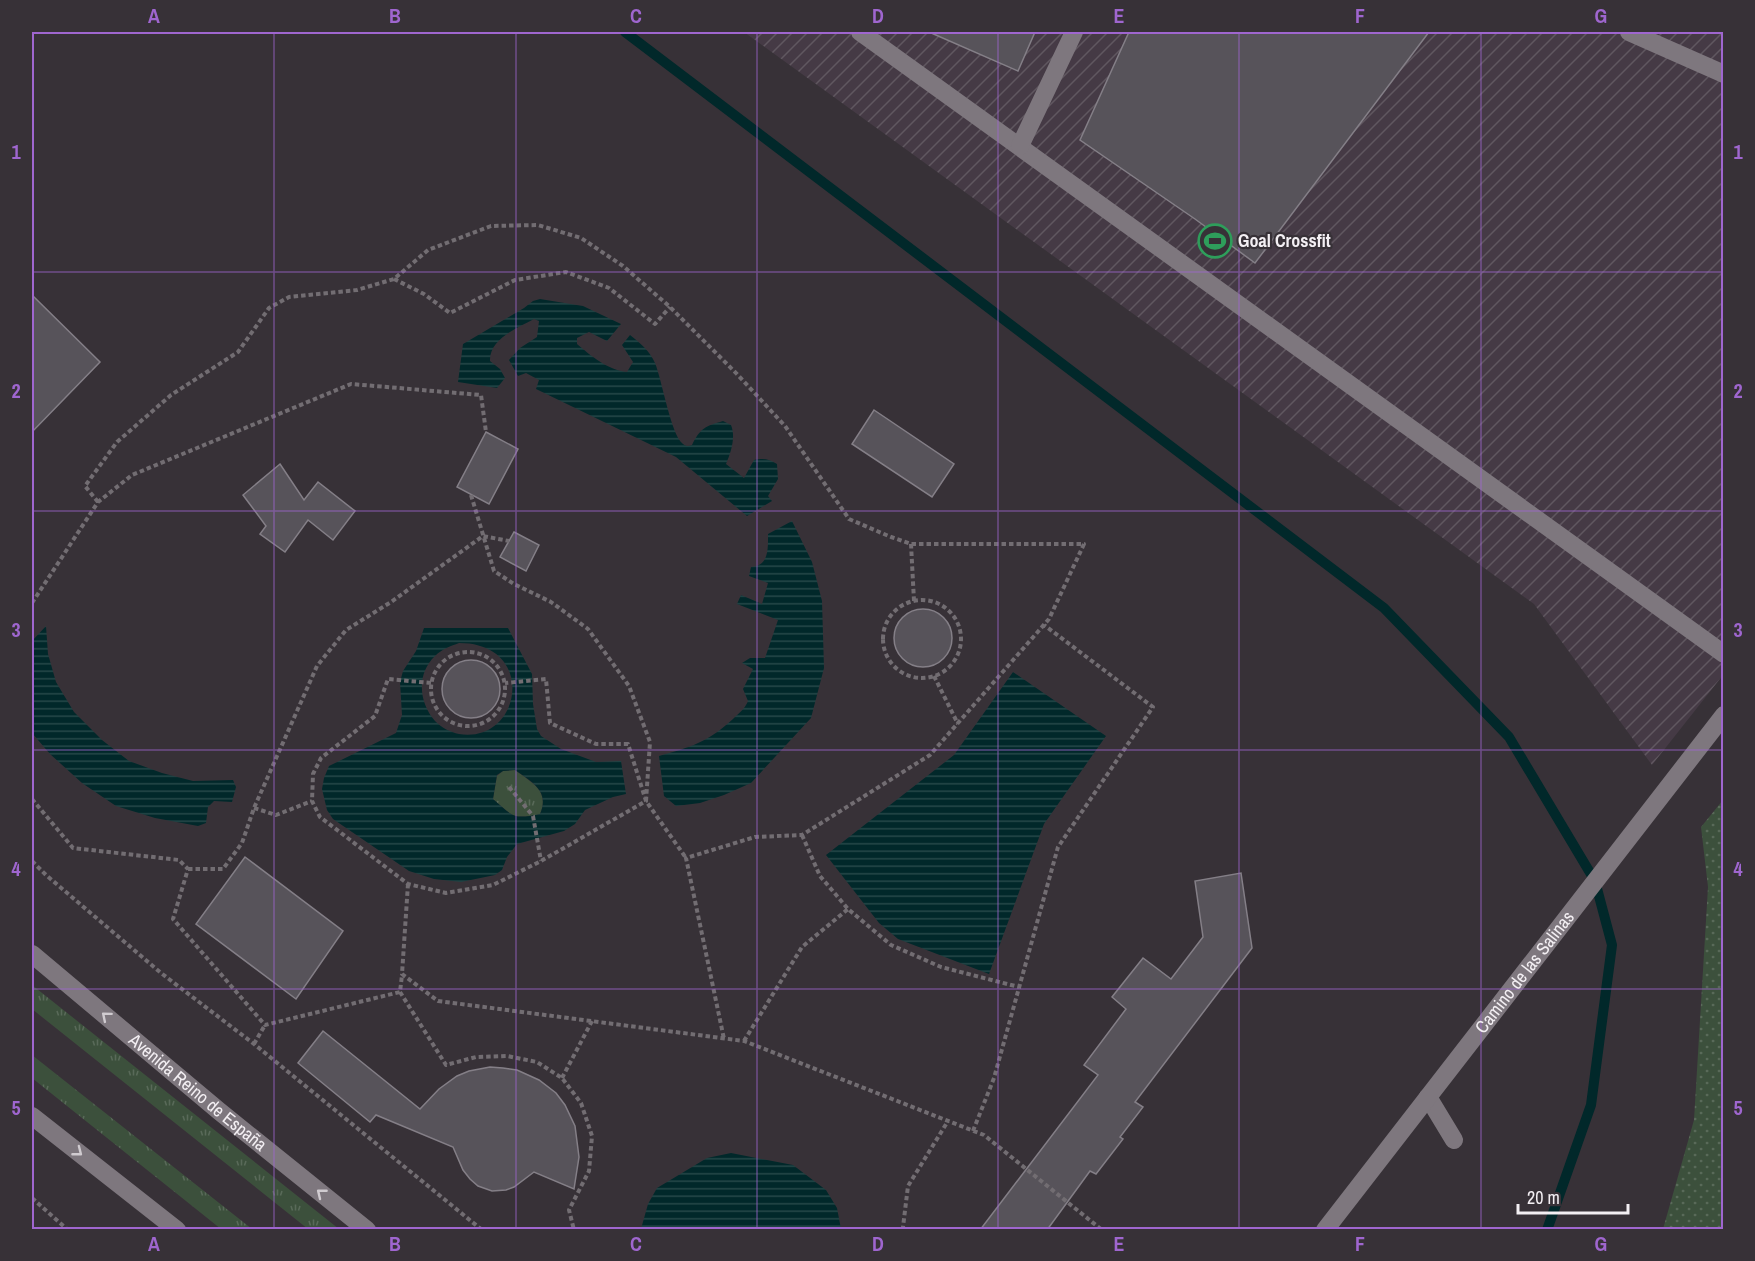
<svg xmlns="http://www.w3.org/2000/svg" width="1755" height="1261" viewBox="0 0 1755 1261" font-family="'Archivo Narrow',sans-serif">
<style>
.industrial{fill:url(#industrial-furrows)}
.grass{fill:url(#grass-tufts)}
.park{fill:url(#park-dots)}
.water{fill:url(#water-rules);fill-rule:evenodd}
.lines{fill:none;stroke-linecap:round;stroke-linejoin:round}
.stream{stroke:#01282a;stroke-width:10}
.building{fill:#57535a;stroke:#847f87;stroke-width:1.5}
.path{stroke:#726d72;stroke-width:4;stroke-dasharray:4.5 3;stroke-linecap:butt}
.minor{stroke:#7e777e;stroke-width:18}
.oneway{stroke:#d0cbd0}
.grid{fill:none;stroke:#9f66cf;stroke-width:1.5;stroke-opacity:0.55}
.labels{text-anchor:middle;stroke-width:4.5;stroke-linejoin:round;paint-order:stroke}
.poi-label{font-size:18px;font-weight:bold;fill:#f3eff3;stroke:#373137;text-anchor:start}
.street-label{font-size:18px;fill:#f3eff3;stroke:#373137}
.neatline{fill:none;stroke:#9f66cf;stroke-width:2}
.grid-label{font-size:20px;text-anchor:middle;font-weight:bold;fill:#9f66cf}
</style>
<defs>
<pattern id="industrial-furrows" width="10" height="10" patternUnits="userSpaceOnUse" patternTransform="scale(1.5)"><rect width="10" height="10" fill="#453a45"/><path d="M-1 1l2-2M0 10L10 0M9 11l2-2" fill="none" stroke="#605760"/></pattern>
<pattern id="grass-tufts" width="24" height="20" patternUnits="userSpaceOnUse" patternTransform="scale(1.5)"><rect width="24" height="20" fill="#3c503c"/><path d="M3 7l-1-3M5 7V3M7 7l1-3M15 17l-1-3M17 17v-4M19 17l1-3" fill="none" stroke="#596a59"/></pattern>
<pattern id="park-dots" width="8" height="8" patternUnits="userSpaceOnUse" patternTransform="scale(1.5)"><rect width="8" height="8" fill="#3c503c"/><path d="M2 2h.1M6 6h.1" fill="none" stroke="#596a59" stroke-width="1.8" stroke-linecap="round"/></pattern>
<pattern id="water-rules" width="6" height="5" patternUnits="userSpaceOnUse" patternTransform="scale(1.5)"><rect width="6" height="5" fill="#01282a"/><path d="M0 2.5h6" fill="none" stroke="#264849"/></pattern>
</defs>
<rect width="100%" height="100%" fill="#373137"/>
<!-- industrial -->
<path class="industrial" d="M 744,32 L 1723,32 L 1723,675 L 1652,765 L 1534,604 Z"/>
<!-- grass -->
<path class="grass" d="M 515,770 C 532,783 550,791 540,814 C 512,820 513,816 493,799 L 497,776 L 503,771 Z
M 32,985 L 339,1229 L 308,1229 L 32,1009 Z
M 32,1055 L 252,1229 L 221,1229 L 32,1078 Z"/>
<!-- park -->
<path class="park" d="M 1723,800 L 1723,1229 L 1663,1229 L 1694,1120 L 1708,887 L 1701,827 Z"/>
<!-- water -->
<path class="water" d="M 540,299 L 583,306 L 621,324 L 607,341 L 589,332 L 577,338 L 577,344 C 591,356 608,370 627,372 L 633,362 L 622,345 L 630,335 C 640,343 650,351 655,363 C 662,380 671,435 683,444 C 687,447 689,446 692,445 C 700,428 706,426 723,421 L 731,425 C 736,437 731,452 726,464 L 744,478 L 754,460 C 764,458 769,459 777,464 L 778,479 L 768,496 L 772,501 L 747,516 L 676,457 L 536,389 L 539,380 L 526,373 L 518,376 L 509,360 L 520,348 L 537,337 L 539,321 L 534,319 C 517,328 489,339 490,361 L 500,369 L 505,378 L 497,388 L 458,382 L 463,344 L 524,308 L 533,301 Z
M 792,521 L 812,562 L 822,601 L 824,668 L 811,718 L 751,783 L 724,795 L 700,803 L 676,806 L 664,796 L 659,756 C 691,747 708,742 733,719 C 739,713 745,709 748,701 L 743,689 L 753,669 L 742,663 L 750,658 L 765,658 L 778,620 L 737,604 L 741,595 L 762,604 L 768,583 L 749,576 L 751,567 C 769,566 768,549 768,534 Z
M 46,626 L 48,654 L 56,682 L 74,712 L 102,740 L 129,761 L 162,773 L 193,781 L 233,780 L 236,787 L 232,802 L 214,801 L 208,807 L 206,823 L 198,826 L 155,818 L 116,806 L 82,783 L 50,754 L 32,733 L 32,641 Z
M 424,628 L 508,628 L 532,674 L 533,704 L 537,729 L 541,736 L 561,749 L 596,762 L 621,761 L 626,794 L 613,797 L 585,810 L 575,824 L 564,831 L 517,844 L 507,857 L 502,870 L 495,875 L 461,882 L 434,879 L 409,871 L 333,819 L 327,810 L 322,789 L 324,778 L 329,766 L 396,733 L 402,715 L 400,682 L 403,671 L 416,651 ZM 459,643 C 538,643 522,744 459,734 C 450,732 442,728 435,721 C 419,703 416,674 435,656 C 442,649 451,646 459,643 ZM 515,770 C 532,782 550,791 540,814 C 512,820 513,816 493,799 L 497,775 L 503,771 Z
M 1013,672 L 1106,736 L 1044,824 L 989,974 L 898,939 L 879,923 L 826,855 L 954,755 Z
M 731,1153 L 793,1165 L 826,1190 L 837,1208 L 841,1229 L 641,1229 L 648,1204 L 657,1188 L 707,1158 Z"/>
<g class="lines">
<!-- stream -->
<path class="stream" d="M 625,32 L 1384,608 L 1509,737 L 1595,881 L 1612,945 L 1591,1105 L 1547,1230"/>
</g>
<!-- building -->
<path class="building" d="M 929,32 L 1035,32 L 1018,71 Z
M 1129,32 L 1429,32 L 1255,263 L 1195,219 L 1080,140 Z
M 32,295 L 100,362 L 32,432 Z
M 874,410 L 954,464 L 932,497 L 852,444 Z
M 486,432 L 518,449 L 489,504 L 457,487 Z
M 280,464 L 304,500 L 318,482 L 355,511 L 333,540 L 308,520 L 285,552 L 260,534 L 266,526 L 243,495 Z
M 514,532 L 539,545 L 526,571 L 500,557 Z
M894 638a29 29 0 1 1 58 0a29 29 0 1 1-58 0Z
M442 689a29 29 0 1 1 58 0a29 29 0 1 1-58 0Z
M 245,857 L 343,931 L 296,999 L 196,924 Z
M 1241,873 L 1252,948 L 1135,1102 L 1143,1107 L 1120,1137 L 1123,1139 L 1096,1174 L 1090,1171 L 1047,1230 L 980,1230 L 1098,1075 L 1084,1065 L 1126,1009 L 1112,997 L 1143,958 L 1171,979 L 1203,937 L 1195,881 Z
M 323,1031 L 420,1109 L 439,1089 L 457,1076 L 469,1071 L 490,1067 L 503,1068 L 517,1070 L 539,1080 L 556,1093 L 565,1105 L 575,1126 L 579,1157 L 574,1189 L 534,1172 L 514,1187 L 506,1190 L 492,1191 L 478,1186 L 470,1179 L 463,1170 L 453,1147 L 376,1115 L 370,1122 L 298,1063 Z"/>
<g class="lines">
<!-- path -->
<path class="path" d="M 394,279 L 424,294 L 450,313 L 515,280 L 566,272 L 609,288 L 655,324 L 670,307
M 471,495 L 494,571 L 514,584 L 551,602 L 588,629 L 629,686 L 650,742 L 646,801 L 686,858
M 98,502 L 85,486 L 117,442 L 171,395 L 238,352 L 269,308 L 289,297 L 357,290 L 394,279 L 428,250 L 491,226 L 538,225 L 581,238 L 623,266 L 670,307 L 735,372 L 785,426 L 849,519 L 891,537 L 911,544 L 1084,544 L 1049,619 L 930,755 L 802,835 L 755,837 L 686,858 L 724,1039
M 911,544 L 914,601
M883 639a39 39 0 1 1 78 0a39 39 0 1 1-78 0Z
M 32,603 L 98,502 L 132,475 L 351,384 L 481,395 L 486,432
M431 689a37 37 0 1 1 74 0a37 37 0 1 1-74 0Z
M 934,676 L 958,724
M 431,683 L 388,679 L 375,716 L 321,758 L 313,774 L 312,801 L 320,817 L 408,884 L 446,893 L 493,885 L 541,861 L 646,801 L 628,744 L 596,744 L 550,723 L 546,679 L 505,683
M 509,787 L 533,816 L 541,861
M 32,799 L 73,848 L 179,860 L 188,869 L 173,919 L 265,1025 L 400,992 L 402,975
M 254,808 L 276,815 L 312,801
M 802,835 L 820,876 L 848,909 L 891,945 L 941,967 L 1019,987
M 32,861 L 46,875 L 161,973 L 254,1044 L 482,1230
M 188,869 L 223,869 L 242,843 L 254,808 L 317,666 L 346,630 L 391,602 L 483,536 L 509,541
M 408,884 L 402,974 L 438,1001 L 744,1041 L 984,1135 L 1102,1230
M 400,992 L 446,1065 L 476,1057 L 507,1056 L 537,1062 L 562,1078 L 581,1103 L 592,1136 L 589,1171 L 569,1210 L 574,1230
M 744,1041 L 802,947 L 848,909
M 254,1044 L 265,1025
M 562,1078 L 592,1021
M 973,1131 L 994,1078 L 1058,847 L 1153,707 L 1044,625
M 32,1198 L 68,1230
M 902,1230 L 903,1227 L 908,1186 L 948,1121"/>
<!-- minor -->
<g class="minor">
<path d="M 860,32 L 1724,654"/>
<path d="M 1629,32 L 1724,74"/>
<path d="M 1020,146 L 1074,32"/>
<path id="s1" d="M 32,954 L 219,1111 L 367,1230"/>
<path d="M 1428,1097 L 1454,1140"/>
<path d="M 32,1116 L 177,1230"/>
<path id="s2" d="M 1325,1230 L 1724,715"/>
</g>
</g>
<!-- one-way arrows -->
<defs><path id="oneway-chevron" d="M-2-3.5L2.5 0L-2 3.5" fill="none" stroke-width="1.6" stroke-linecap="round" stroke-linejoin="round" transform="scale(1.5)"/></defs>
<g class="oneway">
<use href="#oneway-chevron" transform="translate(106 1016) rotate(-140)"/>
<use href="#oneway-chevron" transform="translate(78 1152) rotate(38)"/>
<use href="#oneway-chevron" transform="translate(321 1193) rotate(-141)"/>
</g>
<!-- grid -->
<path class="grid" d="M 274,32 L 274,1230M 516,32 L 516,1230M 757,32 L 757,1230M 998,32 L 998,1230M 1239,32 L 1239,1230M 1481,32 L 1481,1230M 32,272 L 1724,272M 32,511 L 1724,511M 32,750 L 1724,750M 32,989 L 1724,989"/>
<!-- icons -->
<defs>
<g id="stadium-ring" transform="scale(1.725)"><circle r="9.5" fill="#373137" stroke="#2e9e5b" stroke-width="1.5"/><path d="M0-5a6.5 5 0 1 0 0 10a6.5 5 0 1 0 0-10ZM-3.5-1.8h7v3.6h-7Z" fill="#2e9e5b"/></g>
</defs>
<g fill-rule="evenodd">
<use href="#stadium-ring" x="1215" y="241"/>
</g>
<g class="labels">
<!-- poi labels -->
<g class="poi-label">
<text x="1238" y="247">Goal Crossfit</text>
</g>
<!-- street labels -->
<g class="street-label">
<text dy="6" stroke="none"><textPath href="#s2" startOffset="326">Camino de las Salinas</textPath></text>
<text dy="6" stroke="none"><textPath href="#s1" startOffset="216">Avenida Reino de España</textPath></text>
</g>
</g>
<!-- border -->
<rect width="1755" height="1261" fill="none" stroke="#373137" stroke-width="66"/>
<!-- scale -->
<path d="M1518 1204v9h110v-9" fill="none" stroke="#f3eff3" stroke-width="3"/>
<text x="1527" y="1204" font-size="18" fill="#f3eff3" stroke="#373137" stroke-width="4.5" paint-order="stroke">20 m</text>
<rect x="33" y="33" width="1689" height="1195" class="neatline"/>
<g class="grid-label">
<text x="154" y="23">A</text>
<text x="395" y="23">B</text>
<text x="636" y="23">C</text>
<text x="878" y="23">D</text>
<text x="1119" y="23">E</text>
<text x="1360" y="23">F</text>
<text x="1601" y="23">G</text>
<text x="16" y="159">1</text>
<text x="1738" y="159">1</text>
<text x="16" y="398">2</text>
<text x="1738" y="398">2</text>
<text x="16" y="637">3</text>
<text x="1738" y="637">3</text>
<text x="16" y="876">4</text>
<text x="1738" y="876">4</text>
<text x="16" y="1115">5</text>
<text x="1738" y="1115">5</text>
<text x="154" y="1251">A</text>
<text x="395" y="1251">B</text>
<text x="636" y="1251">C</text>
<text x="878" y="1251">D</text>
<text x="1119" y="1251">E</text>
<text x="1360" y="1251">F</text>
<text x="1601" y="1251">G</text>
</g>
</svg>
